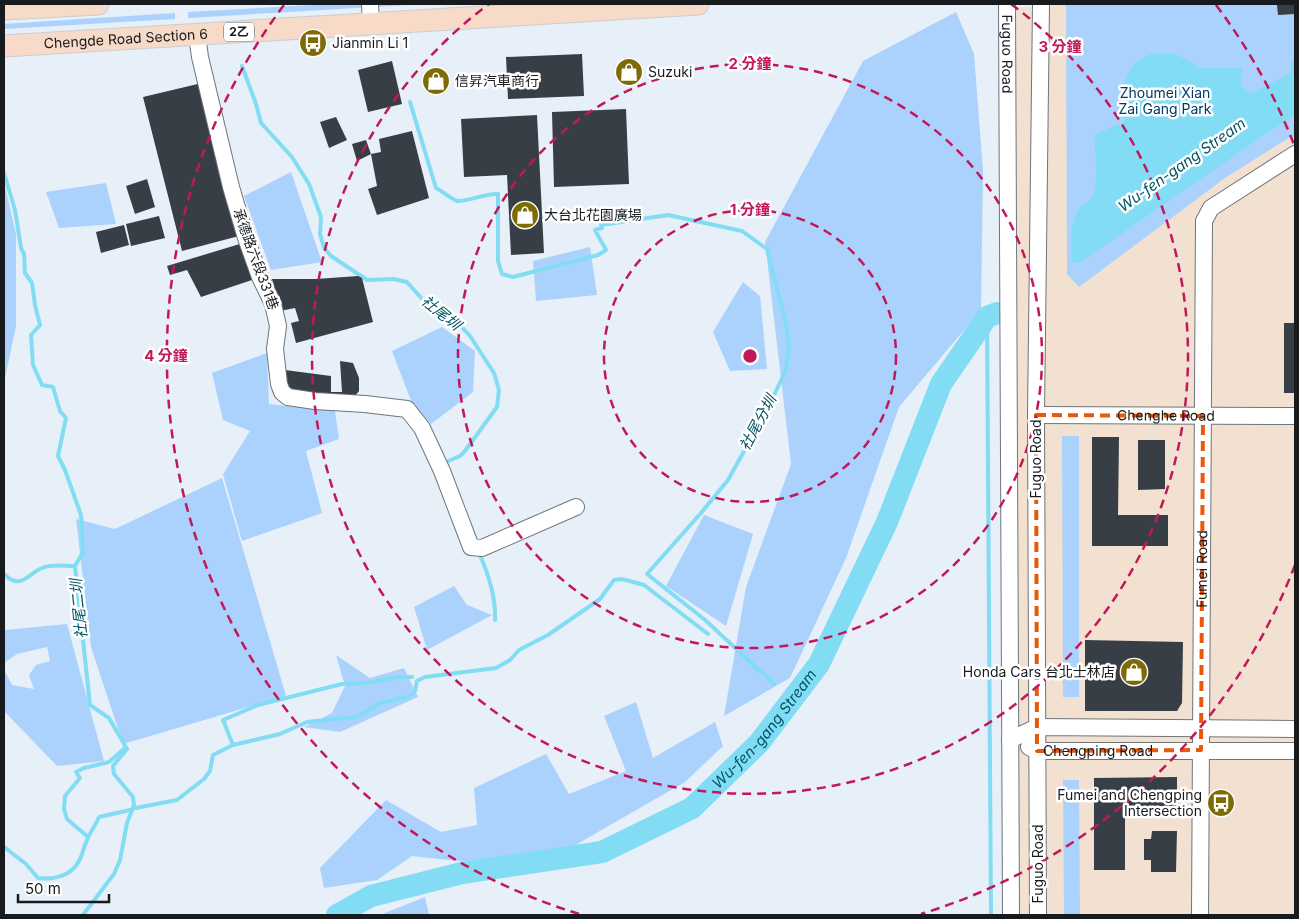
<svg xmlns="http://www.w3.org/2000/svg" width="1299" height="919" viewBox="0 0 1299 919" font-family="Inter,'Noto Sans TC',sans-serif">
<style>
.industrial{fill:#f2e1d0}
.green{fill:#abd2fc}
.water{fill:#82dcf3}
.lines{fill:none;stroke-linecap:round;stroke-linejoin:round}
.stream{stroke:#82dcf3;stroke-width:4}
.river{stroke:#82dcf3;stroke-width:22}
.building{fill:#383e46}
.minor-casing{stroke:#6d757d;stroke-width:18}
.major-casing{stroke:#cccdce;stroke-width:23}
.minor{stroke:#fff;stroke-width:16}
.major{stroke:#f7dbc8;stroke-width:21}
.marked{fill:none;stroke:#e8590c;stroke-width:4;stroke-dasharray:10 6;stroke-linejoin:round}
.ring{fill:none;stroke:#c2185b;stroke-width:2.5;stroke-dasharray:9 6}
.labels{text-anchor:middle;stroke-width:5;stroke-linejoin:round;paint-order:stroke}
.shield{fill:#fff;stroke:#5d5f62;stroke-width:1}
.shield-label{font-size:12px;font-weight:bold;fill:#181b1e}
.street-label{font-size:14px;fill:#181b1e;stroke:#fff}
.poi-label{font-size:14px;fill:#181b1e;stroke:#fff;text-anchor:start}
.park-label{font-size:14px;fill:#023968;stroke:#fff}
.water-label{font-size:15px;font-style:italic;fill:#015565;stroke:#fff}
.centre{fill:#c2185b;stroke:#fff;stroke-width:2.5}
.ring-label{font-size:15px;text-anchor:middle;font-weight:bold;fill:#c2185b;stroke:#fff;stroke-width:5;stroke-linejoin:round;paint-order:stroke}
</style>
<rect width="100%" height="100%" fill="#e7eff8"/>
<!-- industrial -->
<path class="industrial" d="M 1081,4 L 1295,4 L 1295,915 L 1009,915 L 1004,8 Z"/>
<!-- green -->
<path class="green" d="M 330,4 L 425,4 L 188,18 L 188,12 Z
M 1081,4 L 1295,4 L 1295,136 L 1287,139 L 1225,178 L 1079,287 L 1067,274 L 1066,5 Z
M 956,12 L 974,54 L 983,171 L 981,310 L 899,407 L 846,558 L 790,678 L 724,716 L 746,587 L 791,464 L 765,242 L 863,61 Z
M 175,13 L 175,19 L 4,29 L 4,24 Z
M 291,172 L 322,262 L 271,270 L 244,196 Z
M 4,182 L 16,234 L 16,326 L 4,383 Z
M 106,183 L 116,224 L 59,228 L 46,192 Z
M 590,247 L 597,295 L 536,301 L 533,261 Z
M 743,282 L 760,296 L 767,369 L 730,371 L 713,332 Z
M 442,327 L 475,351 L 473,392 L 431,424 L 412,403 L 392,351 Z
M 267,353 L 269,404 L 335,411 L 339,439 L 306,451 L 322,513 L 242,541 L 223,474 L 250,431 L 223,420 L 212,373 Z
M 1062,436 L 1079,436 L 1079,697 L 1063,697 Z
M 222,478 L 286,696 L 123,744 L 91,647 L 76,519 L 115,529 Z
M 704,515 L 753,534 L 726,626 L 666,586 Z
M 454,586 L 467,605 L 492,615 L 427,650 L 414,607 Z
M 67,624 L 104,761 L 57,766 L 4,711 L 4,670 L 12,685 L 34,689 L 29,675 L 36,665 L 50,661 L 47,647 L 17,654 L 4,663 L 4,630 Z
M 336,655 L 370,678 L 404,668 L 418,697 L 340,732 L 304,727 L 332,713 L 345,686 Z
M 636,702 L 653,758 L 715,722 L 723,746 L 685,782 L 572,847 L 486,864 L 412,856 L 377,880 L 324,888 L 320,868 L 386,800 L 441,832 L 477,825 L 474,788 L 546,754 L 569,794 L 626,771 L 604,716 Z
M 1063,780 L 1079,780 L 1080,915 L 1064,915 Z
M 425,897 L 429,915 L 380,915 Z"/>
<!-- water -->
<path class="water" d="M 1151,54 L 1176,54 L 1201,68 L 1242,68 L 1241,86 L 1251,93 L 1290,74 L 1292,60 L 1295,59 L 1295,114 L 1079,263 L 1072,262 C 1070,247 1070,220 1080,208 C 1084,204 1092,200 1093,194 C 1099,176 1095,153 1094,135 L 1124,122 C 1123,103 1121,80 1134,64 C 1137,60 1146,57 1151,54 Z"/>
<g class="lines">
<!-- stream -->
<path class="stream" d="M 242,66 L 256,104 L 261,123 L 292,157 L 309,184 L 321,217 L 320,234 L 324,248 L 331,256 L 367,280 L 394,279 L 407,282 L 431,309 L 457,322 L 470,336 L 494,373 L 499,390 L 497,407 L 465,451 L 460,456 L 444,463 L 445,465
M 410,102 L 436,188 C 442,191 451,199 457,201 C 468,202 485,193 498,194 L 498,261 L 502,274 L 513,277 L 598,255 L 606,250 L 595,230 L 602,228 L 601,225 L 668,215 L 742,231 L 767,249 L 784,315 L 789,344 L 786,370 L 767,410 L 728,480 L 701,513 L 647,574 L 704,619 L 774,684
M 4,173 L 15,210 L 21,248 L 24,254 L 25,273 L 32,283 L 35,305 L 40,325 L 31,335 L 33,365 L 42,385 L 53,387 L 60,411 L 66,418 L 58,456 L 65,470 L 81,515 L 83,552 L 75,566 L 90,705 L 109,718 L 127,749 L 113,766 L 114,774 L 133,797 L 134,805 L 127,823 L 120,860 L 114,874 L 83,915
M 987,317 L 991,915
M 479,553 C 488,573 496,597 495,620
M 4,574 C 21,591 27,574 42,568 C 51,564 65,566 75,566
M 233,745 L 223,720 L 258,705 L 342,684 L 367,683 L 398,677 L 412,677
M 136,808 L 177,800 L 204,779 L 210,771 L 213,755 L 233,745 L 280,734 L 307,722 L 356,717 L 381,703 L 407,697 L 415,691 L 417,681 L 425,677 L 496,668 L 510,660 L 519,650 L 548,635 L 600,599 L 614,580 L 622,579 L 644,585 L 708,634
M 88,837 L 67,819 L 64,809 L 65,796 L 80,778 L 76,772 L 84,768 L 109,762 L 126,747
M 4,847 L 26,864 L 38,878 C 54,880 71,876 79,861 C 83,854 84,845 88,838 C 91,831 96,824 99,817 L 130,810"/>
<!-- river -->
<path class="river" id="s1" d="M 337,915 L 371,896 L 462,873 L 602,852 L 692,808 L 759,743 L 819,664 L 887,522 L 941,384 L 987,317 L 997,313"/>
</g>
<!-- building -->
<path class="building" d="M 1295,4 L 1295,14 L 1278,15 L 1277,5 Z
M 582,54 L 584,96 L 508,99 L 506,57 Z
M 392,61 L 402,104 L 368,112 L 358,70 Z
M 202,83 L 239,236 L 182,251 L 143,97 Z
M 626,109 L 629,184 L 554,187 L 552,112 Z
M 537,115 L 544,253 L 511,255 L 507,175 L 464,177 L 461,119 Z
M 336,117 L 347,140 L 329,148 L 320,122 Z
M 412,131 L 429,198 L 377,215 L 368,189 L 377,186 L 371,154 L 381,152 L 379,139 Z
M 366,140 L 371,154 L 357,161 L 352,144 Z
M 147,179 L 155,207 L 135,214 L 126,186 Z
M 159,216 L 165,238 L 131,246 L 126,224 Z
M 124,225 L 129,245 L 101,253 L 96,232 Z
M 243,243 L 255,279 L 201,297 L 187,270 L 170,275 L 167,266 Z
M 358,276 L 362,278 L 373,322 L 296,343 L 291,323 L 299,321 L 295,308 L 280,311 L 272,279 L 316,279 Z
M 1284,323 L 1295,323 L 1295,393 L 1284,393 Z
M 340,361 L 353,363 L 359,378 L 359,391 L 355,396 L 329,396 L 289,390 L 286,386 L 285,370 L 331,376 L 331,392 L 342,392 Z
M 1092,437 L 1119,437 L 1118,515 L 1168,515 L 1168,546 L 1092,546 Z
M 1138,440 L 1165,440 L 1165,489 L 1138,490 Z
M 1085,640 L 1183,642 L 1182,703 L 1177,711 L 1085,711 Z
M 1177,777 L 1177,806 L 1125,806 L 1125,870 L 1094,870 L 1094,778 Z
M 1152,831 L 1177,831 L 1176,872 L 1151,872 L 1151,860 L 1144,860 L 1144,839 L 1151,839 Z"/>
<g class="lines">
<!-- minor casing -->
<g class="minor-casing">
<g id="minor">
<path d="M 370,4 L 371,24"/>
<path id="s2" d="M 1007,4 L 1011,915"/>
<path d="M 197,35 L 200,57 L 231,187 L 246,238 L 260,277 L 273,304 L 278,326 L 275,349 L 279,384 L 282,392 L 288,397 L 315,401 L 365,404 L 407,409 L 422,428 L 442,471 L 471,547 L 482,548 L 576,507"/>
<path id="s3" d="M 1036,415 L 1295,416"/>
<path d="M 1010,740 L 1037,727 L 1295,729"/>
<path id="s4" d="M 1029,747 L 1037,751 L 1295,751"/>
<path d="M 1038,915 L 1036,415 L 1041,4"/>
<path id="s5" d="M 1200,915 L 1204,221 L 1211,208 L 1295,154"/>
</g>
</g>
<!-- major casing -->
<g class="major-casing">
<g id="major">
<path d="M 4,9 L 98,4"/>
<path id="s6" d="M 4,46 L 698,4"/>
</g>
</g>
<!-- minor -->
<use href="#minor" class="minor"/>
<!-- major -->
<use href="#major" class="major"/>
</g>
<!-- marked area -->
<path class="marked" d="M 1036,415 L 1203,416 L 1201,750 L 1037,751 Z"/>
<!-- distance rings -->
<g class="ring">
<circle cx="750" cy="356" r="146"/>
<circle cx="750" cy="356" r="292"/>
<path d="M1011 4A438 438 0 1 1 489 4"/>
<path d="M1295 565A584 584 0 0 1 921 914M579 914A584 584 0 0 1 284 5M1216 5A584 584 0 0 1 1295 147"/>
</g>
<!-- icons -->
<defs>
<g id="bus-disc" transform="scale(1.4375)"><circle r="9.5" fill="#7e6b05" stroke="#fff"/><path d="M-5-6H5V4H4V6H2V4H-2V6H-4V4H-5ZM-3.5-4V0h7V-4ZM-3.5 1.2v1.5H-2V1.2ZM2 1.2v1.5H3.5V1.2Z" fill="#fff"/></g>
<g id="shop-disc" transform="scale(1.4375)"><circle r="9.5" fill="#7e6b05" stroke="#fff"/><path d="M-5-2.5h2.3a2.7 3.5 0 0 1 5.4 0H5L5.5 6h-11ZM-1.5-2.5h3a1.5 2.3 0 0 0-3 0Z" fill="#fff"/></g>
</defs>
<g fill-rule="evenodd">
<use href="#bus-disc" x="313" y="43"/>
<use href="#shop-disc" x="629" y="72"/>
<use href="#shop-disc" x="436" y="81"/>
<use href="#shop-disc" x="525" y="215"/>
<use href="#shop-disc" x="1134" y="672"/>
<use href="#bus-disc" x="1221" y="803"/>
</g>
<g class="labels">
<!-- shield labels -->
<rect class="shield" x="224" y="22.5" width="30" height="19" rx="4"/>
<g class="shield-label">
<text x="239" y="36">2乙</text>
</g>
<!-- street labels -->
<g class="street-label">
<text dy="5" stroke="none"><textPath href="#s6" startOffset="122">Chengde Road Section 6</textPath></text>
<text dy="5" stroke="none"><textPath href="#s2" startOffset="50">Fuguo Road</textPath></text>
<text transform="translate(256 259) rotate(70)" y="5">承德路六段331巷</text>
<text dy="5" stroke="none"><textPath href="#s3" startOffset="130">Chenghe Road</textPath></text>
<text transform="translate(1036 459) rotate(-90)" y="5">Fuguo Road</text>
<text dy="5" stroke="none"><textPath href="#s5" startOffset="346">Fumei Road</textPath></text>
<text dy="5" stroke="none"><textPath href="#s4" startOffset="70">Chengping Road</textPath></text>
<text transform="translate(1038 864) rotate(-90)" y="5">Fuguo Road</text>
</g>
<!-- poi labels -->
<g class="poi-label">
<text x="332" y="48">Jianmin Li 1</text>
<text x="648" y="77">Suzuki</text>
<text x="455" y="86">信昇汽車商行</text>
<text x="544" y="220">大台北花園廣場</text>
<text x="1115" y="677" text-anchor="end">Honda Cars 台北士林店</text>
<text x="1202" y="800" text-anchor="end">Fumei and Chengping<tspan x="1202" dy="16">Intersection</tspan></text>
</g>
<!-- park labels -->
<g class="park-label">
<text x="1165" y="98">Zhoumei Xian<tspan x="1165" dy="16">Zai Gang Park</tspan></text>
</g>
<!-- water labels -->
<g class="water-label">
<text transform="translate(1182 165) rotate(-35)" y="5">Wu-fen-gang Stream</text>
<text transform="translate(441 313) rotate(39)" y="5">社尾圳</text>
<text transform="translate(758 423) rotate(-62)" y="5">社尾分圳</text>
<text transform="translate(79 609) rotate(-96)" y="5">社尾二圳</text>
<text dy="5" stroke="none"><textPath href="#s1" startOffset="482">Wu-fen-gang Stream</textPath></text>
</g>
</g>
<circle cx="750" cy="356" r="8" class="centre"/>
<g class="ring-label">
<text x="1060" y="52">3 分鐘</text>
<text x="750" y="69">2 分鐘</text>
<text x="750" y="215">1 分鐘</text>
<text x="166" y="361">4 分鐘</text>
</g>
<!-- border -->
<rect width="1299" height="919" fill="none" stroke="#181b1e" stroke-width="10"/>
<!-- scale -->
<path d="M18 894v8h91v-8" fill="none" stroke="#181b1e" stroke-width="2.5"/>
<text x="25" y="894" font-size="15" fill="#181b1e" stroke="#ffffff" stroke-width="4" paint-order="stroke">50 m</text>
</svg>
